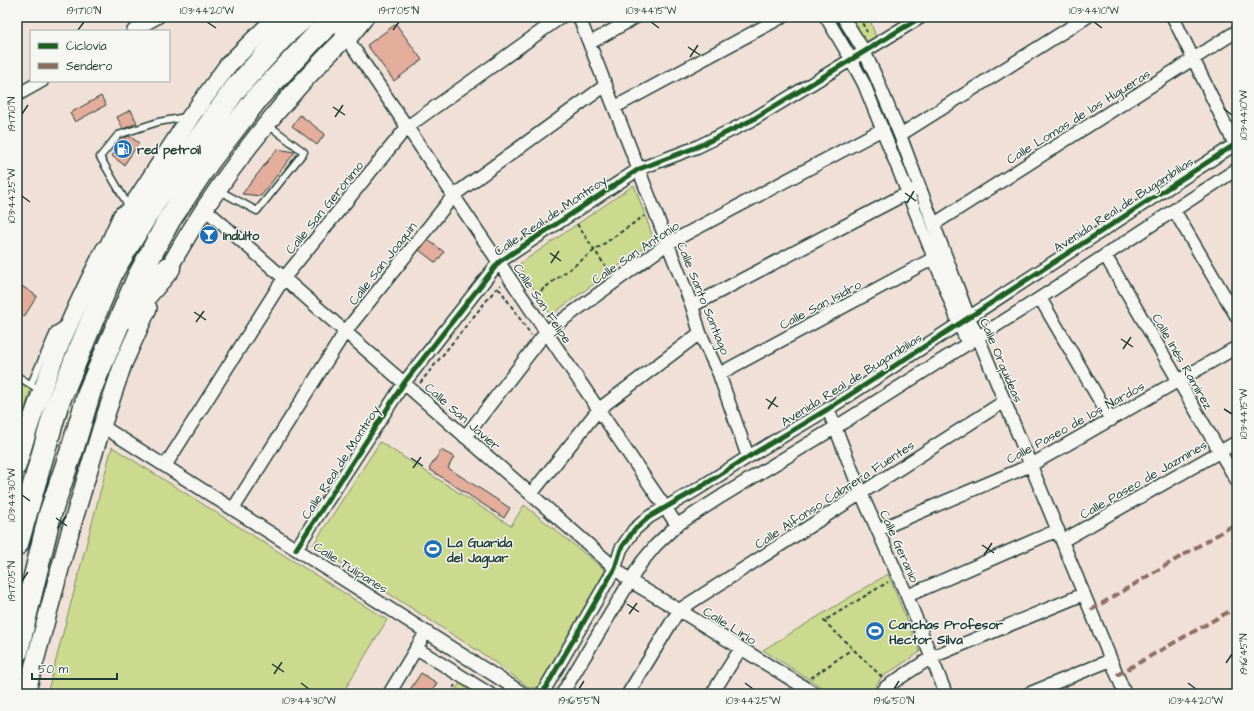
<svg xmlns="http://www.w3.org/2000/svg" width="1254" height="711" viewBox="0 0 1254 711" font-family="'Architects Daughter',sans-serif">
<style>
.green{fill:#cbda8e;stroke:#758c61}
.building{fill:#e4ac9b;stroke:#1f3d34}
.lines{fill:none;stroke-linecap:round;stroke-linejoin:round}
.lane-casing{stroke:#1f3d34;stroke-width:9}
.street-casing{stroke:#1f3d34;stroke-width:15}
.secondary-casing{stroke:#1f3d34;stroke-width:20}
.highway-casing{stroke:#1f3d34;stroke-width:25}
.path{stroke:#1f3d34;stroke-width:2;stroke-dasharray:4 3;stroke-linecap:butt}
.lane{stroke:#f6f6f2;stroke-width:6}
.street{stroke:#f6f6f2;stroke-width:12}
.secondary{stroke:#f6f6f2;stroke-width:17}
.highway{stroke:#f6f6f2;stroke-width:22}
.quiet{stroke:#8d6e63;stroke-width:4;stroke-dasharray:8 4;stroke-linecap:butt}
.cycleway-casing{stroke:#f6f6f2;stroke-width:8}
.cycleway{stroke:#1b5e20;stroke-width:5}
.ticks{fill:none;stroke:#1f3d34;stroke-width:1.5}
.labels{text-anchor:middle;stroke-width:3;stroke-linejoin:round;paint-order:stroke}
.street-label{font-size:13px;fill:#1f3d34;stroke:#f6f6f2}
.poi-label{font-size:13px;font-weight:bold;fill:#1f3d34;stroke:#f6f6f2;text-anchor:start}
.neatline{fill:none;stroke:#1f3d34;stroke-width:1.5}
.ticks-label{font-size:10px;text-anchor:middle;fill:#1f3d34}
</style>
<rect width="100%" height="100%" fill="#f1e0d8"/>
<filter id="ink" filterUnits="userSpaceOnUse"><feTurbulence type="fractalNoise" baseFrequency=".025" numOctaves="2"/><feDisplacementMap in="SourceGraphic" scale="8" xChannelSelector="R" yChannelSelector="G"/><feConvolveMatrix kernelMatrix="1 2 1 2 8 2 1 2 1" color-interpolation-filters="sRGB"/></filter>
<g filter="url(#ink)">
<!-- green -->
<path class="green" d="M 851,17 L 869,17 L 877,40 L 868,45 Z
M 634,185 L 654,240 L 551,315 L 518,265 Z
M 17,379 L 31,388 L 17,438 Z
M 380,442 L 511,526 L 524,505 L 604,569 L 606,575 L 539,687 L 530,688 L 486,656 L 313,545 Z
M 112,447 L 387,620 L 342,694 L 47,694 Z
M 888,574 L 920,652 L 882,677 L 870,694 L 832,694 L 763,650 Z
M 460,683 L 476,694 L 453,694 Z"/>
<!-- building -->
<path class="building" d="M 396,24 L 422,60 L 394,81 L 367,45 Z
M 101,96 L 106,105 L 75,122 L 70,113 Z
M 131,110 L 137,123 L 123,129 L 117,117 Z
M 300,115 L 325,134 L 317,145 L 292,126 Z
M 129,136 L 139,143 L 124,165 L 112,156 L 126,137 Z
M 277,149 L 295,152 L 261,196 L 242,194 Z
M 428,240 L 444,252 L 436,263 L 419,250 Z
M 17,283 L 37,296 L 24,317 L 17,312 Z
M 441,450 L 454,457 L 448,468 L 510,508 L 504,518 L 429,469 Z
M 421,673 L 437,683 L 430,694 L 407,694 Z"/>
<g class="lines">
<!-- lane casing -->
<g class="lane-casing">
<path id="lane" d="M 218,190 L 257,211 L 304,152 L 267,124
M 129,207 L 100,157 L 118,135 L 158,122 L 186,117
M 17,376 L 41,391
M 31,384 L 55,330 L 63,325"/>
</g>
<!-- street casing -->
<g class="street-casing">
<path id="street" d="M 579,17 L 692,306 L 700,333 L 719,374 L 748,457
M 826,17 L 848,54 L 864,84 L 934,258 L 959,324 L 968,344
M 843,17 L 864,51 L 877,79 L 900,135 L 969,318 L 978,337 L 1125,694
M 1173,17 L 1237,149
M 133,31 L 158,17
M 346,37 L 677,525
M 590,43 L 636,17
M 17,95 L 42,81
M 615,107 L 782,17
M 900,135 L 1087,17
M 205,209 L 630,581 L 679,610 L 815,694
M 1174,210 L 1237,317
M 934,224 L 1237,31
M 1105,255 L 1237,481
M 1040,298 L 1111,420
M 692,306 L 913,190
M 719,374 L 934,258
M 828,409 L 861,493 L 907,596 L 946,694
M 102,426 L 524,694
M 465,437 L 546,332 L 667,244 L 883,129
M 165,466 L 284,278 L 407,127 L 561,17
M 531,494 L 599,409 L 700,333
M 233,509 L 345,332 L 454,195 L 606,85
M 878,530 L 1031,465 L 1237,347
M 1062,541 L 1237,442
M 296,549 L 404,383 L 499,262 L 639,169 L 697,147 L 752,120 L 921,17
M 907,596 L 1058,530
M 416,648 L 490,694
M 389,694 L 426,632
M 542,694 L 615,568 L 621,549 L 634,530 L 649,517 L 696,490 L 748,457 L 828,409 L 1237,143
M 562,694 L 641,563 L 656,545 L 677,525 L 722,496 L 836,427 L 1040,298 L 1237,169
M 628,694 L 679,610 L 1005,401
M 712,694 L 741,648
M 881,694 L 886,687 L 932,657 L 1084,594
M 1028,694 L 1111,660"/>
</g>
<!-- secondary casing -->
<g class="secondary-casing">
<path id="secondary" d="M 118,228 L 191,116 L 228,65 L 277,17
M 163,279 C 210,189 281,99 354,29
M 17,467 C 38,391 69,319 105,249
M 26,694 L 70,532 L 102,426 L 123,364 L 148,308"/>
</g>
<!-- highway casing -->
<g class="highway-casing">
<path id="highway" d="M 346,37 L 362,17
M 104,262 L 124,217
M 134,318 L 146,295 L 169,268
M 17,544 L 57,405 L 113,270 L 154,202 L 236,88 L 286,33 L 304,17
M 17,651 L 50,514 L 73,447 L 90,390 L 138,278 L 169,220 L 208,162 L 258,97 L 316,36 L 336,17"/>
</g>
<!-- path -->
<path class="path" d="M 859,17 L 867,32
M 577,224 L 610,273
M 498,289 L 501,291 L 531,335
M 535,295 L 595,250 L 644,216
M 420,383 L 495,290 L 501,285
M 882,677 L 824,621 L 888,582
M 811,678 L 852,649
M 450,694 L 455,685"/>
<!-- lane -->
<use href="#lane" class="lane"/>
<!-- street -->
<use href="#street" class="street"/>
<!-- secondary -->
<use href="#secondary" class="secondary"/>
<!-- highway -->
<use href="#highway" class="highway"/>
<!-- quiet -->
<path class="quiet" d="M 1091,610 L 1237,523
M 1117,675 L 1237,607"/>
<!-- cycleway casing -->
<g class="cycleway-casing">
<path id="cycleway" d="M 296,549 L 404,383 L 499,262 L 639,169 L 697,147 L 752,120 L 921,17
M 542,694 L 615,568 L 621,549 L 634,530 L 649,517 L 696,490 L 748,457 L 828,409 L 1237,143"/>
</g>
<!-- cycleway -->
<use href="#cycleway" class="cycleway"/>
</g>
</g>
<!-- ticks -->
<path class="ticks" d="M 207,22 L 216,28M 651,22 L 659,28M 1094,22 L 1102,28M 78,30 L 84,22M 393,30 L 399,22M 688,47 L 700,55M 690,57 L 698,45M 333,107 L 345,115M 1224,109 L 1232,115M 22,114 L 28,105M 335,117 L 343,105M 905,193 L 916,201M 22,196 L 30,202M 907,203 L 914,191M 550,253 L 561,261M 551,263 L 559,251M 194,312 L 206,320M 196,322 L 204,311M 1121,339 L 1133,347M 1123,349 L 1131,337M 766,399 L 778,407M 768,409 L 776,397M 1224,409 L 1232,414M 411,458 L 423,466M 413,468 L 421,457M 22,495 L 30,501M 56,518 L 67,526M 58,528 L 66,516M 982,545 L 994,553M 984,555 L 992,543M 22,581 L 28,572M 627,604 L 639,612M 629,614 L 637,603M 1226,663 L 1232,654M 272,664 L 284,672M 274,674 L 282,662M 301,683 L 309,689M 745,683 L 753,689M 1188,683 L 1196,689M 579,689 L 584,681M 894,689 L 899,681"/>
<!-- icons -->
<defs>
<g id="fuel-disc" transform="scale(1)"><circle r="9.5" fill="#1f6fb2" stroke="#f6f6f2"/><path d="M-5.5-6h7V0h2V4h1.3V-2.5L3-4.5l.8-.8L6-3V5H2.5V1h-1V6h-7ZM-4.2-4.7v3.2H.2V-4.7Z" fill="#fff"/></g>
<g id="bar-disc" transform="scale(1)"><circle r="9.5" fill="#1f6fb2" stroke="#f6f6f2"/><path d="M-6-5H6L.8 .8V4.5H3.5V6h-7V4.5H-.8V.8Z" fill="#fff"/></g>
<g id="stadium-disc" transform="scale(1)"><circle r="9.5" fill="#1f6fb2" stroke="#f6f6f2"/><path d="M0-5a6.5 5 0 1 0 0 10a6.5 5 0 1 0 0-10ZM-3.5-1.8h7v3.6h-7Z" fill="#fff"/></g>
</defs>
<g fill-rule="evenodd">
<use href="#fuel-disc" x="123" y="149"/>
<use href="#bar-disc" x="209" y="235"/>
<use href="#stadium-disc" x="433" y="549"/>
<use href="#stadium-disc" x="875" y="631"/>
</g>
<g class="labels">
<!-- street labels -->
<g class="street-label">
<text transform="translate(1078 116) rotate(-32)" y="5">Calle Lomas de las Higueras</text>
<text transform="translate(1123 204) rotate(-33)" y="5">Avenida Real de Bugambilias</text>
<text transform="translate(324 207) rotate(-51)" y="5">Calle San Gerónimo</text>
<text transform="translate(550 215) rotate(-34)" y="5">Calle Real de Montroy</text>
<text transform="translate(635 252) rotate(-34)" y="5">Calle San Antonio</text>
<text transform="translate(382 263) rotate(-52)" y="5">Calle San Joaquín</text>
<text transform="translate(704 298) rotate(68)" y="5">Calle Santo Santiago</text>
<text transform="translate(543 303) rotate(56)" y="5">Calle San Felipe</text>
<text transform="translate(820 304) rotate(-28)" y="5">Calle San Isidro</text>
<text transform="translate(1002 360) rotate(67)" y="5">Calle Orquideas</text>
<text transform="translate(1183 361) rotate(60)" y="5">Calle Inés Ramírez</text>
<text transform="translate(851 379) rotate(-32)" y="5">Avenida Real de Bugambilias</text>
<text transform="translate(463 416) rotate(41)" y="5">Calle San Javier</text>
<text transform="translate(1075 422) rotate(-29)" y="5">Calle Paseo de los Nardos</text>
<text transform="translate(340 462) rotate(-57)" y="5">Calle Real de Montroy</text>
<text transform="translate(1143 479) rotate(-30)" y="5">Calle Paseo de Jazmines</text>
<text transform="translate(834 494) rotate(-33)" y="5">Calle Alfonso Cabrera Fuentes</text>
<text transform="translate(900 546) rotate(66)" y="5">Calle Geranio</text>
<text transform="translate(351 567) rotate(32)" y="5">Calle Tulipanes</text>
<text transform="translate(730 625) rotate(32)" y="5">Calle Lirio</text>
</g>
<!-- poi labels -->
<g class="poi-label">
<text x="137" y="154">red petroil</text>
<text x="223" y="240">Indulto</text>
<text x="447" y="547">La Guarida<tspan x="447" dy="15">del Jaguar</tspan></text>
<text x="889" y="629">Canchas Profesor<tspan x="889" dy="15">Hector Silva</tspan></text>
</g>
</g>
<!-- margin -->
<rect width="1254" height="711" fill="none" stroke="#f6f6f2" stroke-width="44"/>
<!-- legend -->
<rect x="30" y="30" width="140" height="52" fill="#f6f6f2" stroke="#a0aca6"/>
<rect x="38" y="43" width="20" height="6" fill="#1b5e20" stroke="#a0aca6"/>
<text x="66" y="50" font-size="12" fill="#1f3d34">Ciclovía</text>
<rect x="38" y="63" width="20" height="6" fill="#8d6e63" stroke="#a0aca6"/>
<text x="66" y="70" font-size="12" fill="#1f3d34">Sendero</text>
<!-- scale -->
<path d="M32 673v6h85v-6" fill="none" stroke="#1f3d34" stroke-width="2"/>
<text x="38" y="673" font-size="12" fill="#1f3d34" stroke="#f6f6f2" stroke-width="3" paint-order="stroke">50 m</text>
<rect x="22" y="22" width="1210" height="667" class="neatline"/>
<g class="ticks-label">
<text x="84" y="14">19°17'10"N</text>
<text x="207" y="14">103°44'20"W</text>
<text x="399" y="14">19°17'05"N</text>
<text x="651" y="14">103°44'15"W</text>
<text x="1094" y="14">103°44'10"W</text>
<text transform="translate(11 114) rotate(-90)" y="4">19°17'10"N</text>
<text transform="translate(1243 115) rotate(-90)" y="4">103°44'10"W</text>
<text transform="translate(11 196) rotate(-90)" y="4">103°44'25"W</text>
<text transform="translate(1243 414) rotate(-90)" y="4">103°44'15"W</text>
<text transform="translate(11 495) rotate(-90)" y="4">103°44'30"W</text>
<text transform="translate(11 581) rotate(-90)" y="4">19°17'05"N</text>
<text transform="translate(1243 654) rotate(-90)" y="4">19°16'45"N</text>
<text x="309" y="704">103°44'30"W</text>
<text x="579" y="704">19°16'55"N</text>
<text x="753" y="704">103°44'25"W</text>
<text x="894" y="704">19°16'50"N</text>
<text x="1196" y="704">103°44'20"W</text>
</g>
</svg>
